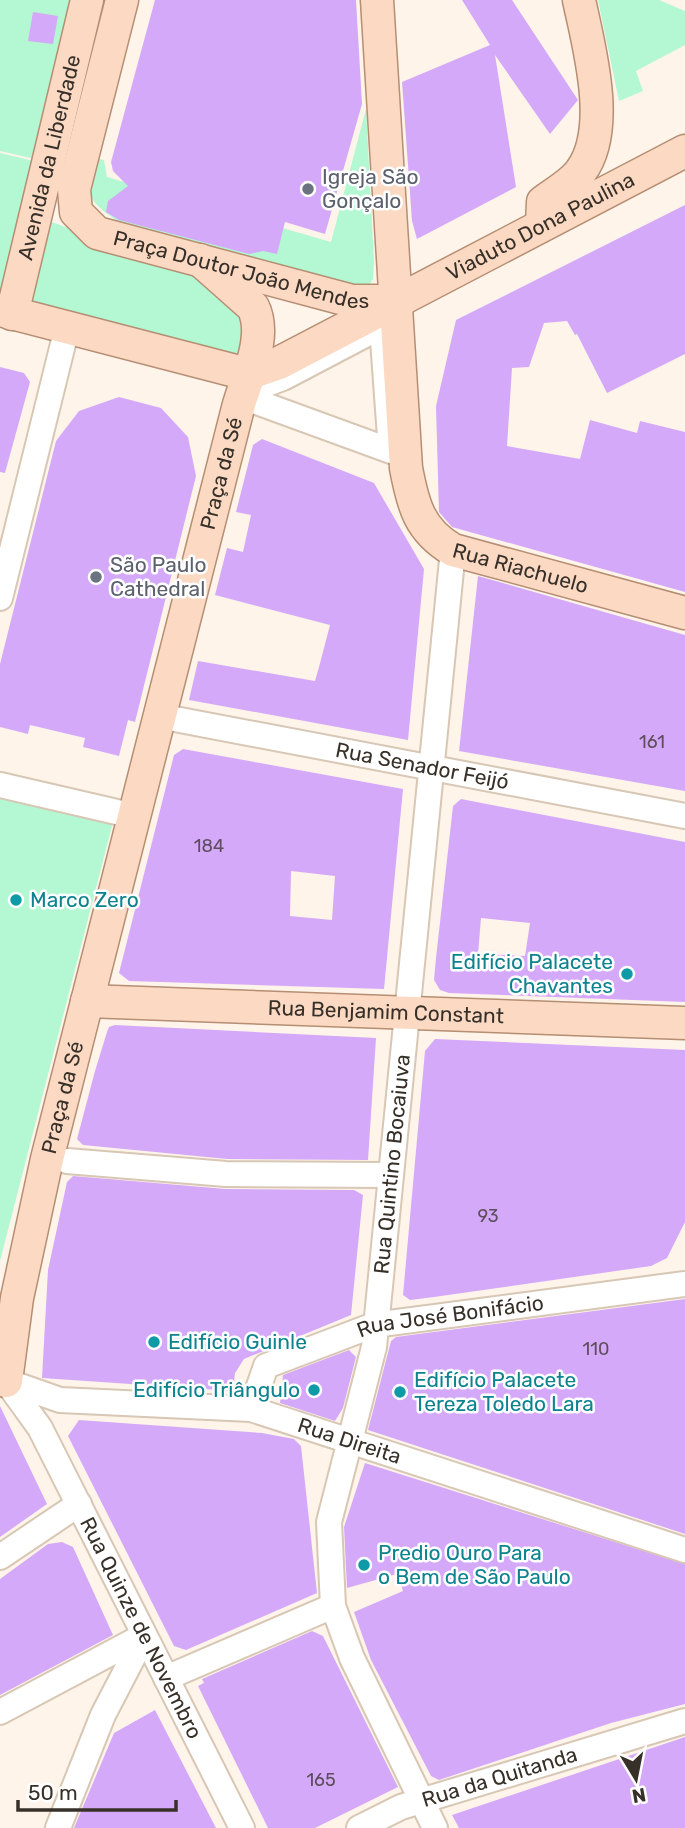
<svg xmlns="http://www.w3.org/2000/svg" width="685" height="1828" viewBox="0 0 685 1828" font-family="Rubik,sans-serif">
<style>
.green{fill:#b3f8d2}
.building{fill:#d5a9f9;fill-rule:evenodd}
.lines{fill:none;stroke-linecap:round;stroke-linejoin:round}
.minor-casing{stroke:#d7c7b4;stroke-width:28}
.major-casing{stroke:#b58e73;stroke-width:35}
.minor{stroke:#fff;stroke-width:24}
.major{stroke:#fbd9c3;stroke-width:32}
.worship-dot{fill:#6b7280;stroke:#fff;stroke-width:2.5}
.culture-dot{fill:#0f9aa8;stroke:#fff;stroke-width:2.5}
.labels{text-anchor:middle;stroke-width:5;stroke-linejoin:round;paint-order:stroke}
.number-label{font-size:18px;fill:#5e4e5d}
.street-label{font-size:21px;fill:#373029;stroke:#fff}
.worship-label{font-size:21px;fill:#5b616d;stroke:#fff;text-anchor:start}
.culture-label{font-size:21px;fill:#0d838f;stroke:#fff;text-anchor:start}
</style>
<rect width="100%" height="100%" fill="#fef4e9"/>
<!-- green -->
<path class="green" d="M 0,0 L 73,0 L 35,159 L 0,151 Z
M 598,0 L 659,0 L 685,11 L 685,45 L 636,71 L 643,91 L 619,101 Z
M 366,109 L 374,261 L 373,279 L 366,290 L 122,224 C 88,201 86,198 89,157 L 104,160 L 107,177 L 331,242 Z
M 0,153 L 34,161 L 1,296 L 0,295 Z
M 49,221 L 203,277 L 244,311 L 243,359 L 30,302 Z
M 0,794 L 113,822 L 0,1261 Z"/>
<!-- building -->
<path class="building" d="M 155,0 L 356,0 L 362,104 L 325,234 L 285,222 L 277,254 L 263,251 L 249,254 L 119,220 L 106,212 L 108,201 L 128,186 L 113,171 L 111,162 Z
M 462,0 L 512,0 L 578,100 L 550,134 L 495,55 L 516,187 L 417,239 L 412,221 L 402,82 L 490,45 Z
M 33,12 L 58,16 L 53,44 L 28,41 Z
M 685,205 L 685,354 L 607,393 L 577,334 L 575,335 L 567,321 L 544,323 L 529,367 L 512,368 L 507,446 L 580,459 L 590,420 L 637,433 L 640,421 L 685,432 L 685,592 L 452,527 L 439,512 L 436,406 L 456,320 Z
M 0,367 L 24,373 L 30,382 L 5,473 L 0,472 Z
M 119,397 L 161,408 L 188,437 L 196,476 L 135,722 L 128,720 L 119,756 L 83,747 L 85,738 L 30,725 L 28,734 L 0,727 L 0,664 L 56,441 L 79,411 Z
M 262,439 L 374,483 L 424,569 L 408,740 L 189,700 L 198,661 L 315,681 L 319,667 L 330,625 L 215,595 L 227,548 L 243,552 L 251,515 L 236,512 L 253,445 Z
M 478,576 L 685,635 L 685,791 L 459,751 Z
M 183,749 L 403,789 L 384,989 L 129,981 L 119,973 L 174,755 ZM 291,871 L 335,876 L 332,920 L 290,916 Z
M 461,799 L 685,842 L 685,1002 L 449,993 L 440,990 L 434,980 L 436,958 L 453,806 ZM 481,918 L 530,923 L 525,956 L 478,954 Z
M 115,1025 L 376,1038 L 368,1160 L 227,1159 L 83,1145 L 77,1139 L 95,1071 L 107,1032 L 109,1027 Z
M 435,1039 L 685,1050 L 685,1222 L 667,1258 L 651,1266 L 434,1297 L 410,1300 L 403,1295 L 425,1051 Z
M 73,1176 L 226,1189 L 354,1190 L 363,1195 L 351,1315 L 244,1359 L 235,1373 L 233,1391 L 42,1378 L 48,1270 L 67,1182 Z
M 685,1299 L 685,1534 L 368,1430 L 391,1341 L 396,1337 Z
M 349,1350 L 356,1357 L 343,1408 L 335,1421 L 280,1403 L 283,1375 Z
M 0,1406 L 47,1504 L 0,1537 Z
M 79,1420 L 262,1433 L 294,1439 L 301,1446 L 317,1593 L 186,1650 L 174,1646 L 68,1436 Z
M 365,1463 L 685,1564 L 685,1704 L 611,1723 L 439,1780 L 431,1776 L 371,1660 L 354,1612 L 403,1591 L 397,1574 L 347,1588 L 344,1527 Z
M 62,1542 L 73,1547 L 113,1635 L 0,1695 L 0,1579 L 48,1544 Z
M 312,1631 L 323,1636 L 398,1787 L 315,1828 L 268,1828 L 198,1686 L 204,1683 L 202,1679 Z
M 155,1710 L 216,1828 L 74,1828 L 114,1733 Z
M 685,1737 L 685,1828 L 459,1828 L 452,1815 Z"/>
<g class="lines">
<!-- minor casing -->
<g class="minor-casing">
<g id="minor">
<path d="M 382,326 L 391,451 L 254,401 L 259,387 L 283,378 Z"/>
<path d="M 0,598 L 67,328"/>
<path id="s1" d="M 159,716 L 685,816"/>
<path d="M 0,785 L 134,816"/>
<path d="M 67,1161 L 226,1174 L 389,1175"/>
<path id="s2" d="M 6,1381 L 60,1400 L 251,1409 L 685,1550"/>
<path id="s3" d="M 6,1381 L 40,1428 L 242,1828"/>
<path id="s4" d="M 251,1409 L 266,1366 L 374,1325 L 685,1284"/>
<path d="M 0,1557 L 79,1504"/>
<path d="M 166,1678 L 333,1606"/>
<path d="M 0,1712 L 143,1636"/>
<path d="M 58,1828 L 103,1715 L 144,1636"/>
<path id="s5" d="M 359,1828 L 401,1807 L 685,1721"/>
<path id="s6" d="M 435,1828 L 352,1658 L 333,1606 L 329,1522 L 374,1347 L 453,550"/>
</g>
</g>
<!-- major casing -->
<g class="major-casing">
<g id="major">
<path id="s7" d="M 122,0 L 74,189 L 76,212 L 97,233 L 352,301 L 392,301"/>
<path id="s8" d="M 377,0 L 406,468 C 413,505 419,530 453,550 L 685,613"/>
<path d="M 542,225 L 543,202 C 555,193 573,183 581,171 C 612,129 589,47 579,0"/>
<path id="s9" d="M 0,310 L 247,374 L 279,363 L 685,151"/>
<path id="s10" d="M 12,314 L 87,0"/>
<path id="s11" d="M 87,1001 L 685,1023"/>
<path id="s12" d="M 0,1378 L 6,1381 L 17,1298 L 47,1159 L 238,408 C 246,378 268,337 253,307 L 200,260"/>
</g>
</g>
<!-- minor -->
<use href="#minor" class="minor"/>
<!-- major -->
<use href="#major" class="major"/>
</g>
<!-- markers -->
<g class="worship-dot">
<circle cx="308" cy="189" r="7"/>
<circle cx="96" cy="577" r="7"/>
</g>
<g class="culture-dot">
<circle cx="16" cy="900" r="7"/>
<circle cx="627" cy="974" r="7"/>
<circle cx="154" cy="1342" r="7"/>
<circle cx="314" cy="1390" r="7"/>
<circle cx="400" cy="1392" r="7"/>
<circle cx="364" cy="1565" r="7"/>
</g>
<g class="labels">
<!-- number labels -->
<g class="number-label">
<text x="652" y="748">161</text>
<text x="209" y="852">184</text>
<text x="488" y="1222">93</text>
<text x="596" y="1355">110</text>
<text x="321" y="1786">165</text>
</g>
<!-- street labels -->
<g class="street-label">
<text dy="7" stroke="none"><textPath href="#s10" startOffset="161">Avenida da Liberdade</textPath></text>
<text dy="7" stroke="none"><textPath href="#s9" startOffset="584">Viaduto Dona Paulina</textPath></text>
<text dy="7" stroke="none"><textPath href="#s7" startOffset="397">Praça Doutor João Mendes</textPath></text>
<text dy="7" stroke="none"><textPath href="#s12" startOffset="940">Praça da Sé</textPath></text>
<text dy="7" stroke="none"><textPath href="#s8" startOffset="637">Rua Riachuelo</textPath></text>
<text dy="7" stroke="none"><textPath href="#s1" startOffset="268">Rua Senador Feijó</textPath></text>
<text dy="7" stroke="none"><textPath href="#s11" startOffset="299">Rua Benjamim Constant</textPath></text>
<text dy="7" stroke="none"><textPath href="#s12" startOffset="296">Praça da Sé</textPath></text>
<text dy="7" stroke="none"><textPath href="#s6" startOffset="693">Rua Quintino Bocaiuva</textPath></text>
<text dy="7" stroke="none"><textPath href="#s4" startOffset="238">Rua José Bonifácio</textPath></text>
<text dy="7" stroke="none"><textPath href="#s2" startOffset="352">Rua Direita</textPath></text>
<text dy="7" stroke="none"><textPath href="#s3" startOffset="282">Rua Quinze de Novembro</textPath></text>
<text dy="7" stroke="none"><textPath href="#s5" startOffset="150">Rua da Quitanda</textPath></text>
</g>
<!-- worship labels -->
<g class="worship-label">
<text x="322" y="184">Igreja São<tspan x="322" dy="24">Gonçalo</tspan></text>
<text x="110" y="572">São Paulo<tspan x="110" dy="24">Cathedral</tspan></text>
</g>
<!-- culture labels -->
<g class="culture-label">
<text x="30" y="907">Marco Zero</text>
<text x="613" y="969" text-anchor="end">Edifício Palacete<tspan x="613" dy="24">Chavantes</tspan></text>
<text x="168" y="1349">Edifício Guinle</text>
<text x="414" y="1387">Edifício Palacete<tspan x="414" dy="24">Tereza Toledo Lara</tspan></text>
<text x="300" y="1397" text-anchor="end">Edifício Triângulo</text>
<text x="378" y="1560">Predio Ouro Para<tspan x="378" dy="24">o Bem de São Paulo</tspan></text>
</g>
</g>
<!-- north arrow -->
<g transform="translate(636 1779) rotate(170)" stroke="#ffffff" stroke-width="5" paint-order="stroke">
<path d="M0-5L12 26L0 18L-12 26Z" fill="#373029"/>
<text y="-10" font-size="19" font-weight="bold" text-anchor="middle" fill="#373029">N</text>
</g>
<!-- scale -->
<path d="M18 1800v10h158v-10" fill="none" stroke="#373029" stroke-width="3.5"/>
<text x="28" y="1800" font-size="21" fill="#373029" stroke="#ffffff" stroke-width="5" paint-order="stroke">50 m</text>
</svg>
